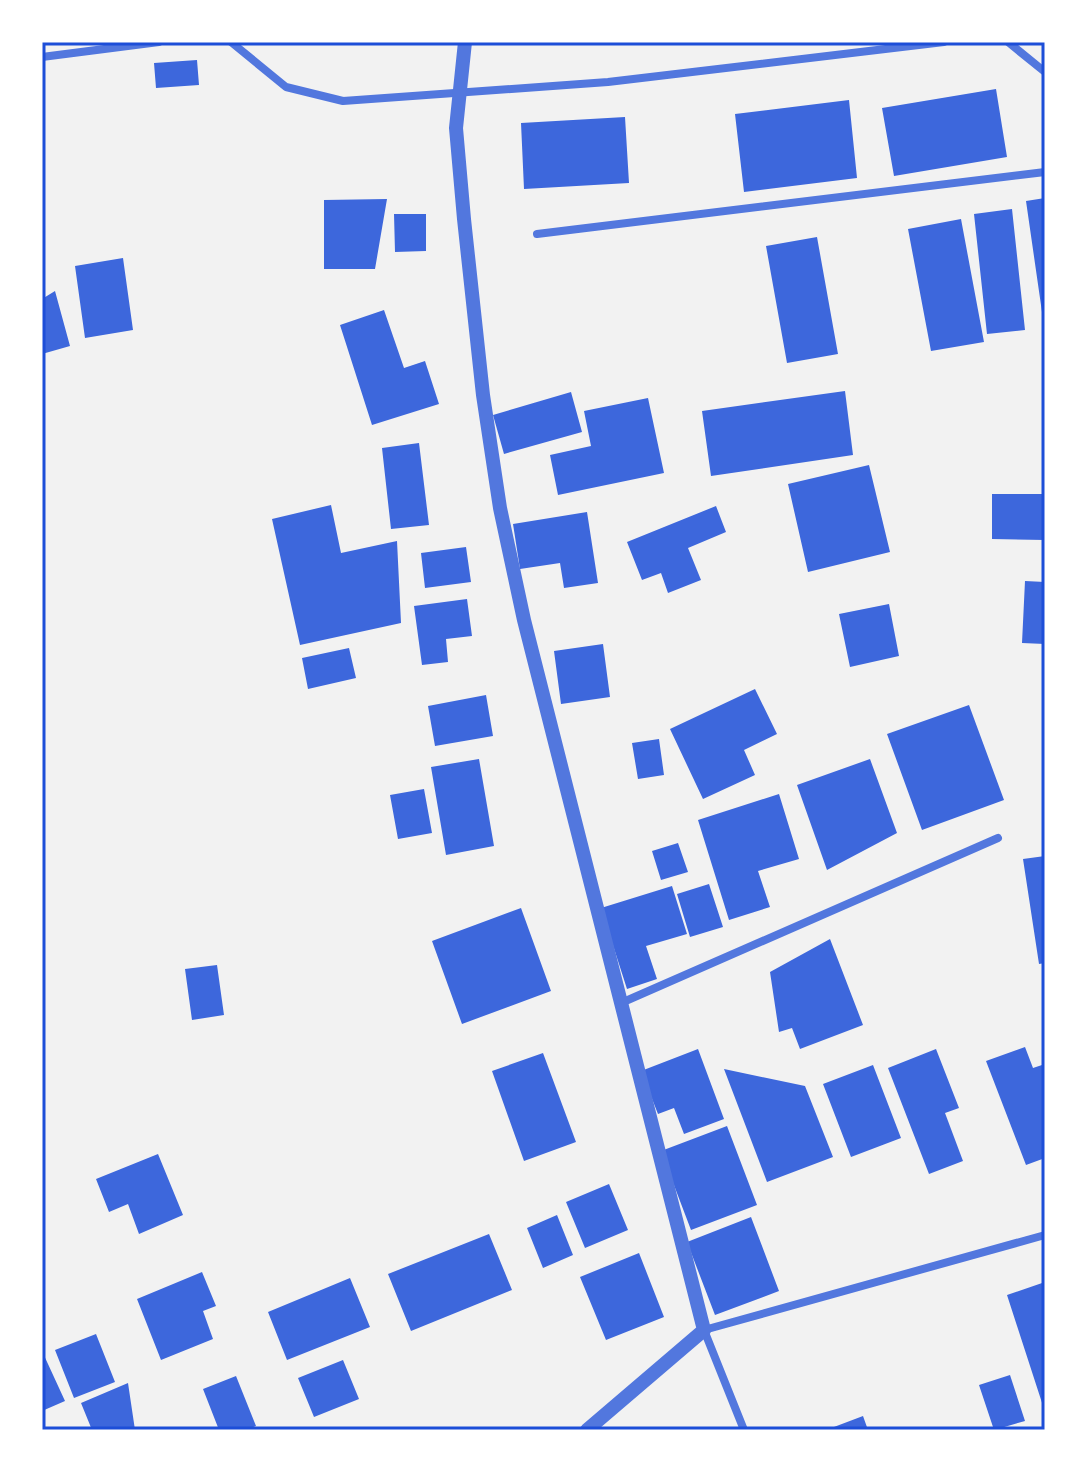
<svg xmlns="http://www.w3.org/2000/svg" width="1087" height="1472" viewBox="0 0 1087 1472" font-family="'Libre Baskerville',serif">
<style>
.building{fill:#3d67dc}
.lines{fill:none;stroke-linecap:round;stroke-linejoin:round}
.minor{stroke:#5277de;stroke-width:8}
.tertiary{stroke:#5277de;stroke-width:14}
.neatline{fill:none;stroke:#1d4ed8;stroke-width:3}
</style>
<rect width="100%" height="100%" fill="#f2f2f2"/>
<!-- building -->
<path class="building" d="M 197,60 L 199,85 L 156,88 L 154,63 Z
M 996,89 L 1007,157 L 894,176 L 882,108 Z
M 849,100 L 857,178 L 744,192 L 735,114 Z
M 625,117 L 629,183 L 524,189 L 521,123 Z
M 1045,198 L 1045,319 L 1043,319 L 1026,201 Z
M 387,199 L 375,269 L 324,269 L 324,200 Z
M 1012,209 L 1025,330 L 987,334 L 974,214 Z
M 394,214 L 426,214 L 426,251 L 395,252 Z
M 961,219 L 984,342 L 931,351 L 908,229 Z
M 817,237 L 838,354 L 787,363 L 766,246 Z
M 123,258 L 133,330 L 85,338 L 75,266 Z
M 55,291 L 70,346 L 42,354 L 42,299 Z
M 384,310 L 404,368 L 425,361 L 439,404 L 372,425 L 340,325 Z
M 845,391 L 853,455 L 711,476 L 702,411 Z
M 571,392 L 582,432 L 504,454 L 493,415 Z
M 648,398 L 664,473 L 558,495 L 550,455 L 591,446 L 584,411 Z
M 419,443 L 429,525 L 391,529 L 382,448 Z
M 869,465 L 890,552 L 808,572 L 788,484 Z
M 992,494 L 1045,494 L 1045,540 L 992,539 Z
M 331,505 L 341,553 L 397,541 L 401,623 L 300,645 L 272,519 Z
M 716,506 L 726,532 L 688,548 L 701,580 L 668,593 L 661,573 L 642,580 L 627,542 Z
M 587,512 L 598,583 L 564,588 L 560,563 L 520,569 L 513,524 Z
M 466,547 L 471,582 L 425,588 L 421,553 Z
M 1025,581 L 1045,582 L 1045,644 L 1022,643 Z
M 467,599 L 472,636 L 446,639 L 448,662 L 422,665 L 414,606 Z
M 889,604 L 899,656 L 850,667 L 839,614 Z
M 603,644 L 610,697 L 561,704 L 554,651 Z
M 349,648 L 356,678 L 308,689 L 302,658 Z
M 755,689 L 777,734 L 744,750 L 755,775 L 703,799 L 670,729 Z
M 486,695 L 493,736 L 435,746 L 428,706 Z
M 969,705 L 1004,800 L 922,830 L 887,734 Z
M 659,739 L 664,775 L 638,779 L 632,743 Z
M 479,759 L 494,846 L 446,855 L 431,767 Z
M 870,759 L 897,833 L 827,870 L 797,785 Z
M 424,789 L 432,833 L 398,839 L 390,795 Z
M 779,794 L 799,859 L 758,871 L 770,907 L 729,920 L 698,820 Z
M 678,843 L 688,872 L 661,880 L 652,851 Z
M 1045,856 L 1045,963 L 1039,964 L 1023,859 Z
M 709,884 L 723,927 L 690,937 L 677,894 Z
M 672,886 L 687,934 L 646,946 L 657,979 L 627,989 L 601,908 Z
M 521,908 L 551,991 L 462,1024 L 432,941 Z
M 830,939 L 863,1025 L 800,1049 L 792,1028 L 779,1032 L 770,972 Z
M 217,965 L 224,1015 L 192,1020 L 185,969 Z
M 1025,1047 L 1033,1068 L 1045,1064 L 1045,1158 L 1026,1165 L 986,1061 Z
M 698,1049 L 724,1119 L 684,1134 L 674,1108 L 658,1114 L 641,1071 Z
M 936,1049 L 959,1108 L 945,1113 L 963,1161 L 929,1174 L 888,1068 Z
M 543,1053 L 576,1142 L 524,1161 L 492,1071 Z
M 873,1065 L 901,1138 L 851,1157 L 823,1084 Z
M 724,1069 L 805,1086 L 833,1157 L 767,1182 Z
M 727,1126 L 757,1205 L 691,1230 L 661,1151 Z
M 158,1154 L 183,1215 L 139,1234 L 128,1204 L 109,1212 L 96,1179 Z
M 609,1184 L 628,1230 L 585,1248 L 566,1202 Z
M 557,1215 L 573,1255 L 543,1268 L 527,1228 Z
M 751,1217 L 779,1291 L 715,1315 L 687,1242 Z
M 489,1234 L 512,1290 L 411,1331 L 388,1274 Z
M 639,1253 L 664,1317 L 606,1340 L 580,1277 Z
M 202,1272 L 216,1306 L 203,1311 L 213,1339 L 161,1360 L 137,1299 Z
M 350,1278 L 370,1327 L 287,1360 L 268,1312 Z
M 1045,1282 L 1045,1409 L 1044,1409 L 1007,1295 Z
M 96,1334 L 115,1382 L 74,1398 L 55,1350 Z
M 42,1351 L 65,1401 L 42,1411 Z
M 343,1360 L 359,1399 L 314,1417 L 298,1378 Z
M 1010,1375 L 1025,1421 L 994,1430 L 979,1385 Z
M 236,1376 L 256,1426 L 246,1430 L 219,1430 L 203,1389 Z
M 128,1383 L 135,1430 L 92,1430 L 81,1403 Z
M 863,1416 L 868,1430 L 826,1430 Z"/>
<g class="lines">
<!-- minor -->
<path class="minor" d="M 231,42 L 286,87 L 343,101 L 608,82 L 944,42
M 1008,42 L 1045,72
M 42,57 L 159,42
M 537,234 L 1045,172
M 621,1003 L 998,838
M 744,1430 L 704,1330 L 1045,1235"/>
<!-- tertiary -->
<path class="tertiary" d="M 465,42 L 456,128 L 464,219 L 483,395 L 500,508 L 524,620 L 704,1330 L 587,1430"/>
</g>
<!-- border -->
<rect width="1087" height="1472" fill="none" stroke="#ffffff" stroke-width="88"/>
<rect x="44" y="44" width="999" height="1384" class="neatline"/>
</svg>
